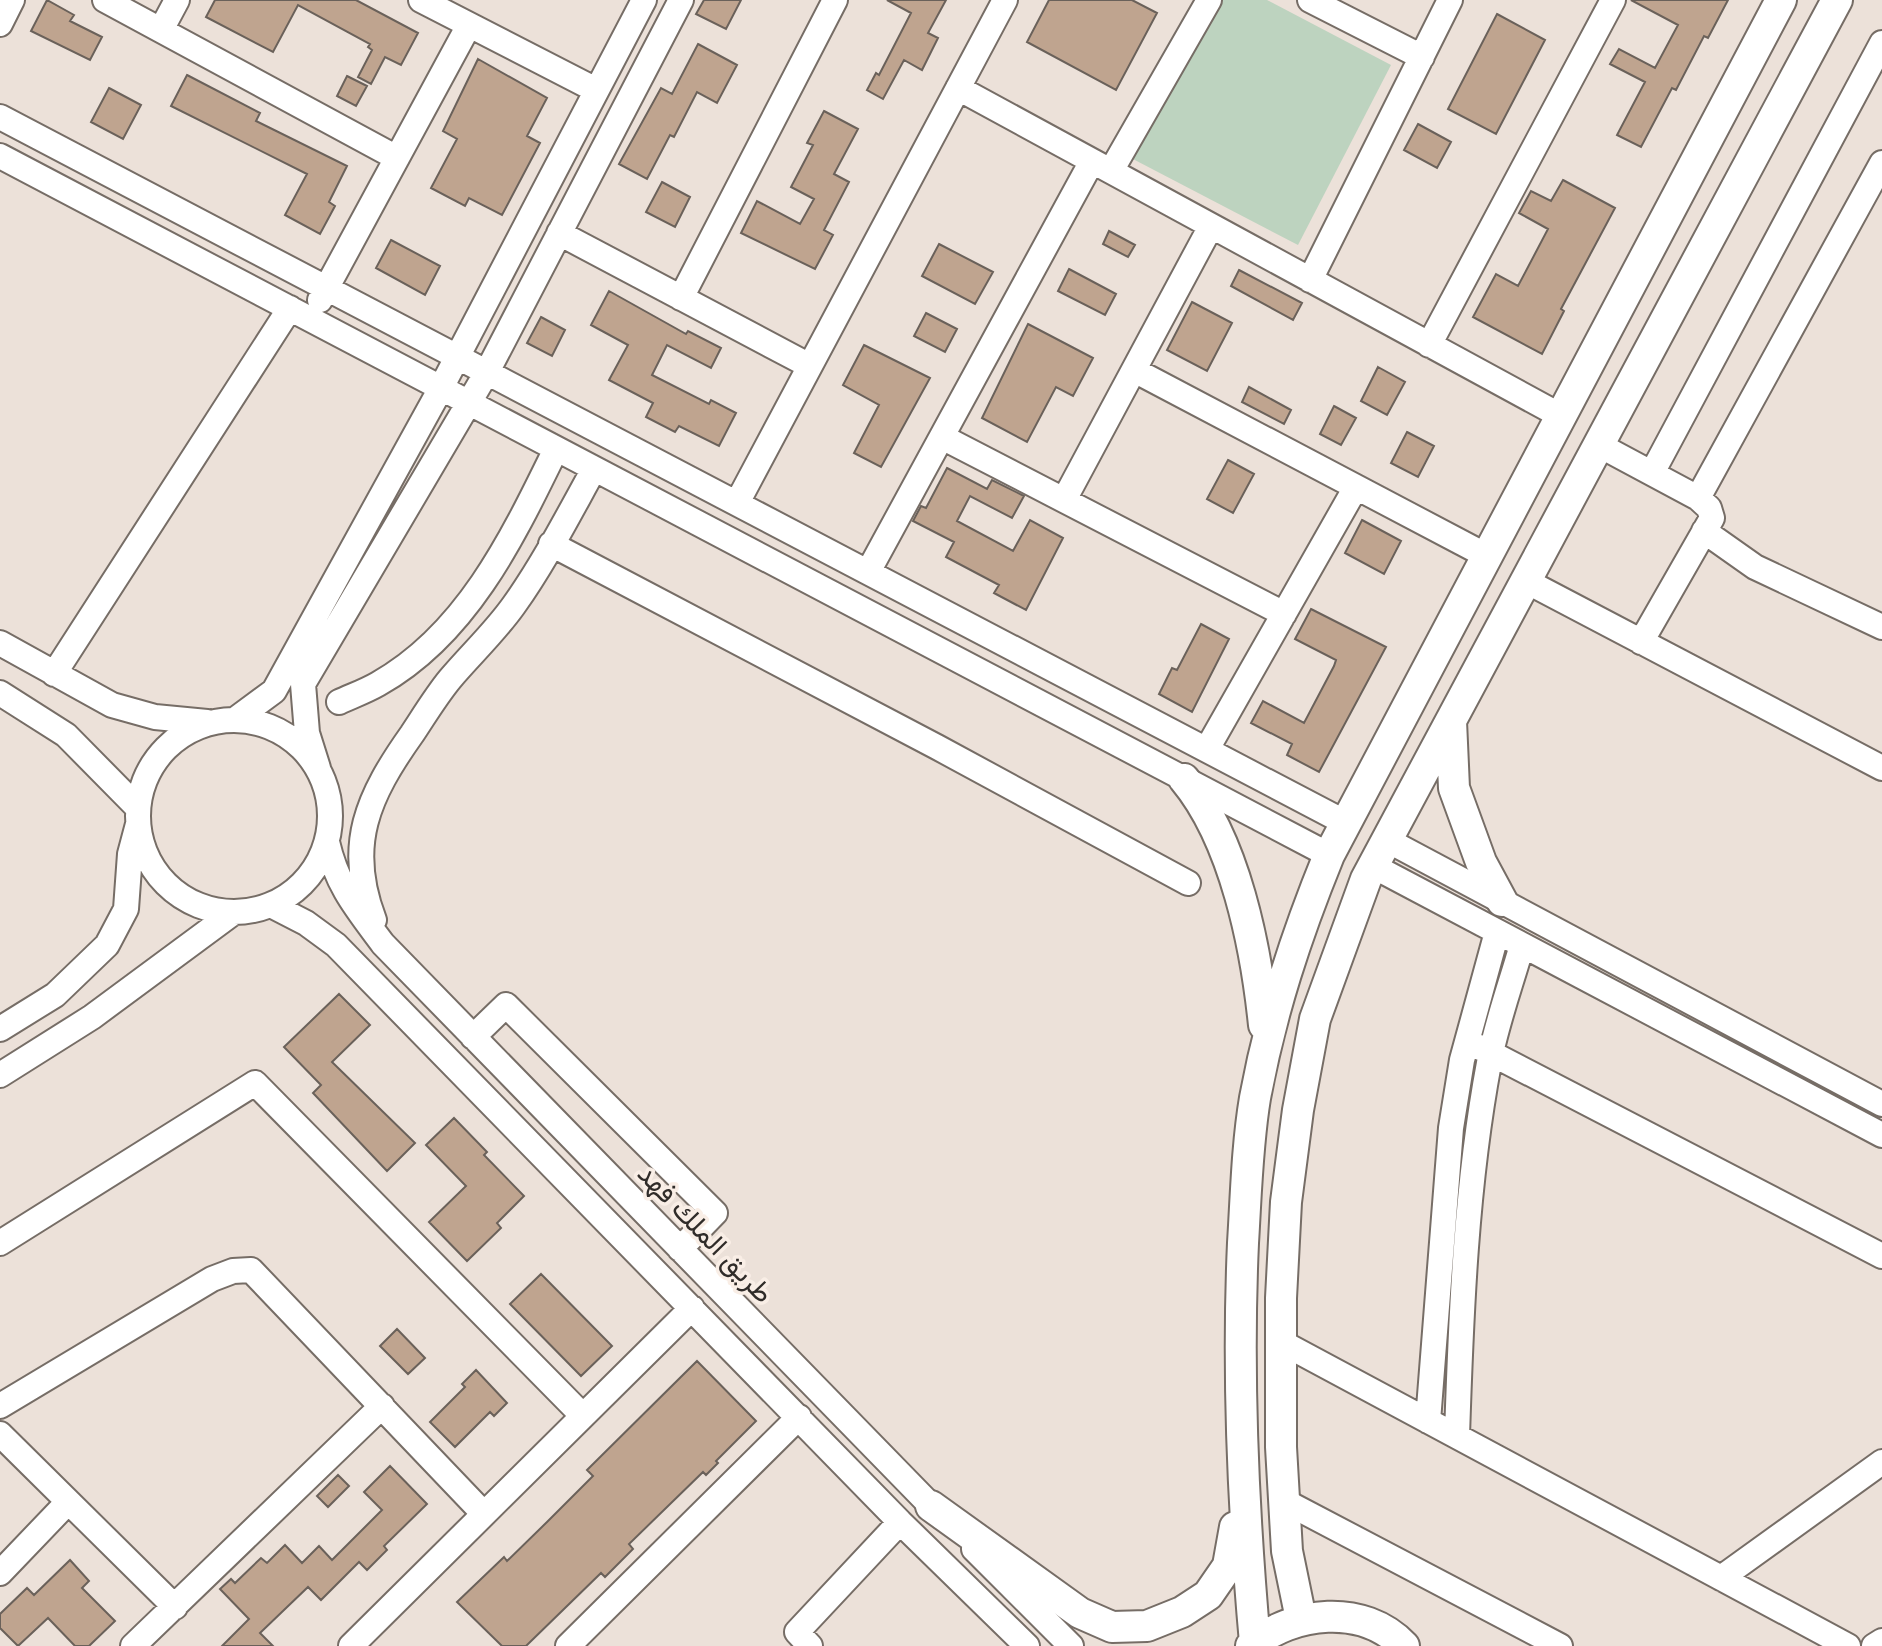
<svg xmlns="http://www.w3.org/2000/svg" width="1882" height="1646" viewBox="0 0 1882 1646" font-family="'Open Sans',Vazirmatn,sans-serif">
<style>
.green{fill:#bdd3bf}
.building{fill:#bfa48f;stroke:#6a615a;stroke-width:2}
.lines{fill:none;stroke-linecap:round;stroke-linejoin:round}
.minor-casing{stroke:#766d66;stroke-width:28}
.major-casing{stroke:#766d66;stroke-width:34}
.minor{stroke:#fff;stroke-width:24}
.major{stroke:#fff;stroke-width:30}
.labels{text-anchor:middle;stroke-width:7;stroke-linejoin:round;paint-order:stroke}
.street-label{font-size:28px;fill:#302c29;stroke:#f9eee6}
</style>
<rect width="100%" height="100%" fill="#ece1d9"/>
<!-- green -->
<path class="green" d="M 1212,0 L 1267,0 L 1391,65 L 1298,245 L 1131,158 Z"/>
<!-- building -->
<path class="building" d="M 47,0 L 74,15 L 70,21 L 102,37 L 90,60 L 31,31 Z
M 215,0 L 356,0 L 418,33 L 401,65 L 385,57 L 371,84 L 358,77 L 372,50 L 368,47 L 370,44 L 298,5 L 273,52 L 206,17 Z
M 704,0 L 741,0 L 726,29 L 696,14 Z
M 887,0 L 946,0 L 928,33 L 938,38 L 922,70 L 904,60 L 883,99 L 867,90 L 876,73 L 879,75 L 911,13 Z
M 1049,0 L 1132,0 L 1157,13 L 1116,90 L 1027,42 Z
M 1631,0 L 1728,0 L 1708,38 L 1704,36 L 1676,90 L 1672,88 L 1641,147 L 1617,135 L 1645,82 L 1610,64 L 1619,49 L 1655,68 L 1678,25 Z
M 1497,14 L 1545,40 L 1496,134 L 1448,109 Z
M 698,44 L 737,65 L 717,103 L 697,92 L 674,137 L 670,135 L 647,179 L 619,164 L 661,88 L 672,94 Z
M 478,59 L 547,98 L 527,136 L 540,143 L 502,215 L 469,198 L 465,206 L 431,188 L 457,139 L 443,131 Z
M 187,75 L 260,113 L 256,121 L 347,166 L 329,202 L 335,206 L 320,234 L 285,215 L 307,174 L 171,106 Z
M 347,76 L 367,86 L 356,106 L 337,96 Z
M 109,88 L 141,105 L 123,139 L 91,122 Z
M 824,111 L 858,129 L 834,174 L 849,182 L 824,230 L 833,235 L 815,269 L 741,233 L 757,201 L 800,224 L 814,199 L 791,187 L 813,145 L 807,143 Z
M 1418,124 L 1451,142 L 1437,168 L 1404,150 Z
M 1563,180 L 1615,208 L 1561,309 L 1564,311 L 1542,354 L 1473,317 L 1496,274 L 1518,286 L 1548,229 L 1519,213 L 1531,191 L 1551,201 Z
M 662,182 L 690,197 L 675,227 L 646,212 Z
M 1109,231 L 1135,245 L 1128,257 L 1103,244 Z
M 391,240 L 440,266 L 425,295 L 376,268 Z
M 939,244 L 993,272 L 975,304 L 922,276 Z
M 1069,269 L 1116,294 L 1105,315 L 1058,291 Z
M 1239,270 L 1302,303 L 1293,320 L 1231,286 Z
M 609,291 L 686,334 L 688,331 L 721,348 L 711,368 L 667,345 L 652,375 L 709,404 L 711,400 L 736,413 L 719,446 L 679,426 L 675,432 L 646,417 L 653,403 L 609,380 L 628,345 L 591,325 Z
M 1192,302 L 1232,323 L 1207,371 L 1167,350 Z
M 926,313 L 957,329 L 945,352 L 914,336 Z
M 541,317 L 565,330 L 552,356 L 527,343 Z
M 1028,324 L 1093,358 L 1073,396 L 1056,387 L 1027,442 L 982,418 Z
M 864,345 L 930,378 L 881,467 L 854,453 L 879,405 L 843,385 Z
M 1378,367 L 1405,382 L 1387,415 L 1361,401 Z
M 1249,387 L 1291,410 L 1284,424 L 1242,402 Z
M 1334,406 L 1356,418 L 1341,445 L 1320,434 Z
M 1407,432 L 1434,446 L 1418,477 L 1391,463 Z
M 1228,460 L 1254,474 L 1233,513 L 1207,499 Z
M 947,468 L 987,489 L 992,480 L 1024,496 L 1012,518 L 970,496 L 957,521 L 1013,551 L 1030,520 L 1063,538 L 1026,610 L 994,593 L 999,585 L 946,557 L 954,542 L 913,521 L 921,506 L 926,508 Z
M 1362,520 L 1401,541 L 1384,574 L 1345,553 Z
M 1311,609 L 1386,647 L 1319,772 L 1287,755 L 1292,744 L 1251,723 L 1263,701 L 1304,723 L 1334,666 L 1336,660 L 1295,639 Z
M 1201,624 L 1229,639 L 1192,712 L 1159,694 L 1172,668 L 1177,670 Z
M 339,994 L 370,1025 L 332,1062 L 415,1143 L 387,1171 L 313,1093 L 321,1085 L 284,1047 Z
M 454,1118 L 487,1152 L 484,1155 L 524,1196 L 497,1223 L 501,1228 L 467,1261 L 429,1222 L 466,1186 L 426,1145 Z
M 541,1274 L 612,1346 L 581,1376 L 510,1304 Z
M 397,1329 L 425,1358 L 408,1374 L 380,1346 Z
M 697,1361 L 756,1421 L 716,1461 L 718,1463 L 706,1475 L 703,1472 L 629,1544 L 633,1549 L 605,1577 L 601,1573 L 526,1646 L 502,1646 L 457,1602 L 504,1557 L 507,1561 L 547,1522 L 593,1476 L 587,1470 Z
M 476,1370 L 507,1403 L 494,1416 L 490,1412 L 455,1447 L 430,1422 L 465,1387 L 462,1384 Z
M 390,1466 L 427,1504 L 384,1546 L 387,1550 L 367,1570 L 359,1562 L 321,1600 L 308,1587 L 260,1633 L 273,1646 L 222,1646 L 249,1619 L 220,1589 L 231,1579 L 235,1583 L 261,1558 L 267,1563 L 285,1545 L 302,1563 L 319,1546 L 332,1560 L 382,1510 L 364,1492 Z
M 338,1475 L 349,1486 L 328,1507 L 317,1496 Z
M 70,1560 L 89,1581 L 82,1588 L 115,1621 L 89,1646 L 75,1646 L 48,1618 L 18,1646 L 0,1628 L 0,1614 L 27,1588 L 34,1595 Z"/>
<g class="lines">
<!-- minor casing -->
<g class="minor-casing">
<path id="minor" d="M 105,0 L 397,158
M 421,0 L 596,90
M 1310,0 L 1422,57
M 0,24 L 12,0
M 161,30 L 177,0
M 958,88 L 1561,416
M 0,117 L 1346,823
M 0,156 L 1329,855
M 1111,171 L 1209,0
M 559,233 L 810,366
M 1310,280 L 1450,0
M 681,298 L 835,0
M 320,300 L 469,25
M 1429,345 L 1613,0
M 1134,370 L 1487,556
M 942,437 L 1284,614
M 1599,445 L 1698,498 L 1709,508 L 1712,518 L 1641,642
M 1652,473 L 1882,43
M 1698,498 L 1882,163
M 1064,500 L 1211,226
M 737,503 L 1005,0
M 1704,531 L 1755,567 L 1882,627
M 551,544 L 937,747 L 1188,883
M 868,572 L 1092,161
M 1526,581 L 1882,768
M 0,643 L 112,705 L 155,717 L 207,722
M 54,674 L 290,308
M 0,693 L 66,735 L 138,808
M 339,702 C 352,696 366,691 378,684 C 467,634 513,537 556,449
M 236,719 L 274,691 L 441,388 L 644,0
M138 816a96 96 0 1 1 192 0a96 96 0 1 1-192 0Z
M 1207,749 L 1356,487
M 318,768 L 307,733 L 303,684 L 487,372 L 681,0
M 1387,840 L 1882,1104
M 327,842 C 337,886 357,909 383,944 L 942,1517
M 1373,866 L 1882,1135
M 271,905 L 306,923 L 336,945 L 900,1522 L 1027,1646
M 374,920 C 345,845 368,796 412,734 C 424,716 436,696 450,679 C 471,654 495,632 514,605 C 544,563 569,514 594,469
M 0,1029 L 55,995 L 107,945 L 126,909 L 130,854 L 138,824
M 473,1037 L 506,1005 L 715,1213 L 680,1249
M 1479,1047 L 1882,1256
M 0,1075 L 92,1017 L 234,912
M 0,1243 L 255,1083 L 583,1416
M 1281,1342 L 1848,1646
M 0,1406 L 212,1279 L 233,1271 L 251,1270 L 484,1514
M 1428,1421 L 1451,1128 L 1462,1060 L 1497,932
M 0,1434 L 175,1607
M 1457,1436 C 1461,1312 1466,1185 1489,1063 C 1496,1024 1511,984 1522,945
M 1284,1501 L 1560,1646
M 974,1549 L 1071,1646
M 0,1573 L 68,1502
M 1721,1578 L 1882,1462
M 133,1646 L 382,1406
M 351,1646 L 692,1308
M 568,1646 L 799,1417
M 810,1646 L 797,1632 L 900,1522
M 1874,1646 L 1882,1641"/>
</g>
<!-- major casing -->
<g class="major-casing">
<path id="major" d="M 1451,721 L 1454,788 L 1481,862 L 1502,901
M 1184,779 C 1235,840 1256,947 1264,1025
M 931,1506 L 1080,1613 L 1112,1627 L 1147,1626 L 1182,1612 L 1208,1595 L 1228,1566 L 1235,1527
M 1301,1619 L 1287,1551 L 1281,1447 L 1281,1298 L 1286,1202 L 1298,1110 L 1315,1019 L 1366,879 L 1837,0
M 1255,1643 C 1243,1509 1237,1377 1243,1243 C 1246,1195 1247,1146 1255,1098 C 1271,1012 1296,936 1329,855 L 1781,0
M 1251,1646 C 1293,1611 1363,1603 1404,1646"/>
</g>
<!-- minor -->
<use href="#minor" class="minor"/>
<!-- major -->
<use href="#major" class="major"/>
</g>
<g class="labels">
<!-- street labels -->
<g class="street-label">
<text transform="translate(706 1233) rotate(46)" y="10">طريق الملك فهد</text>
</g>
</g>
</svg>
